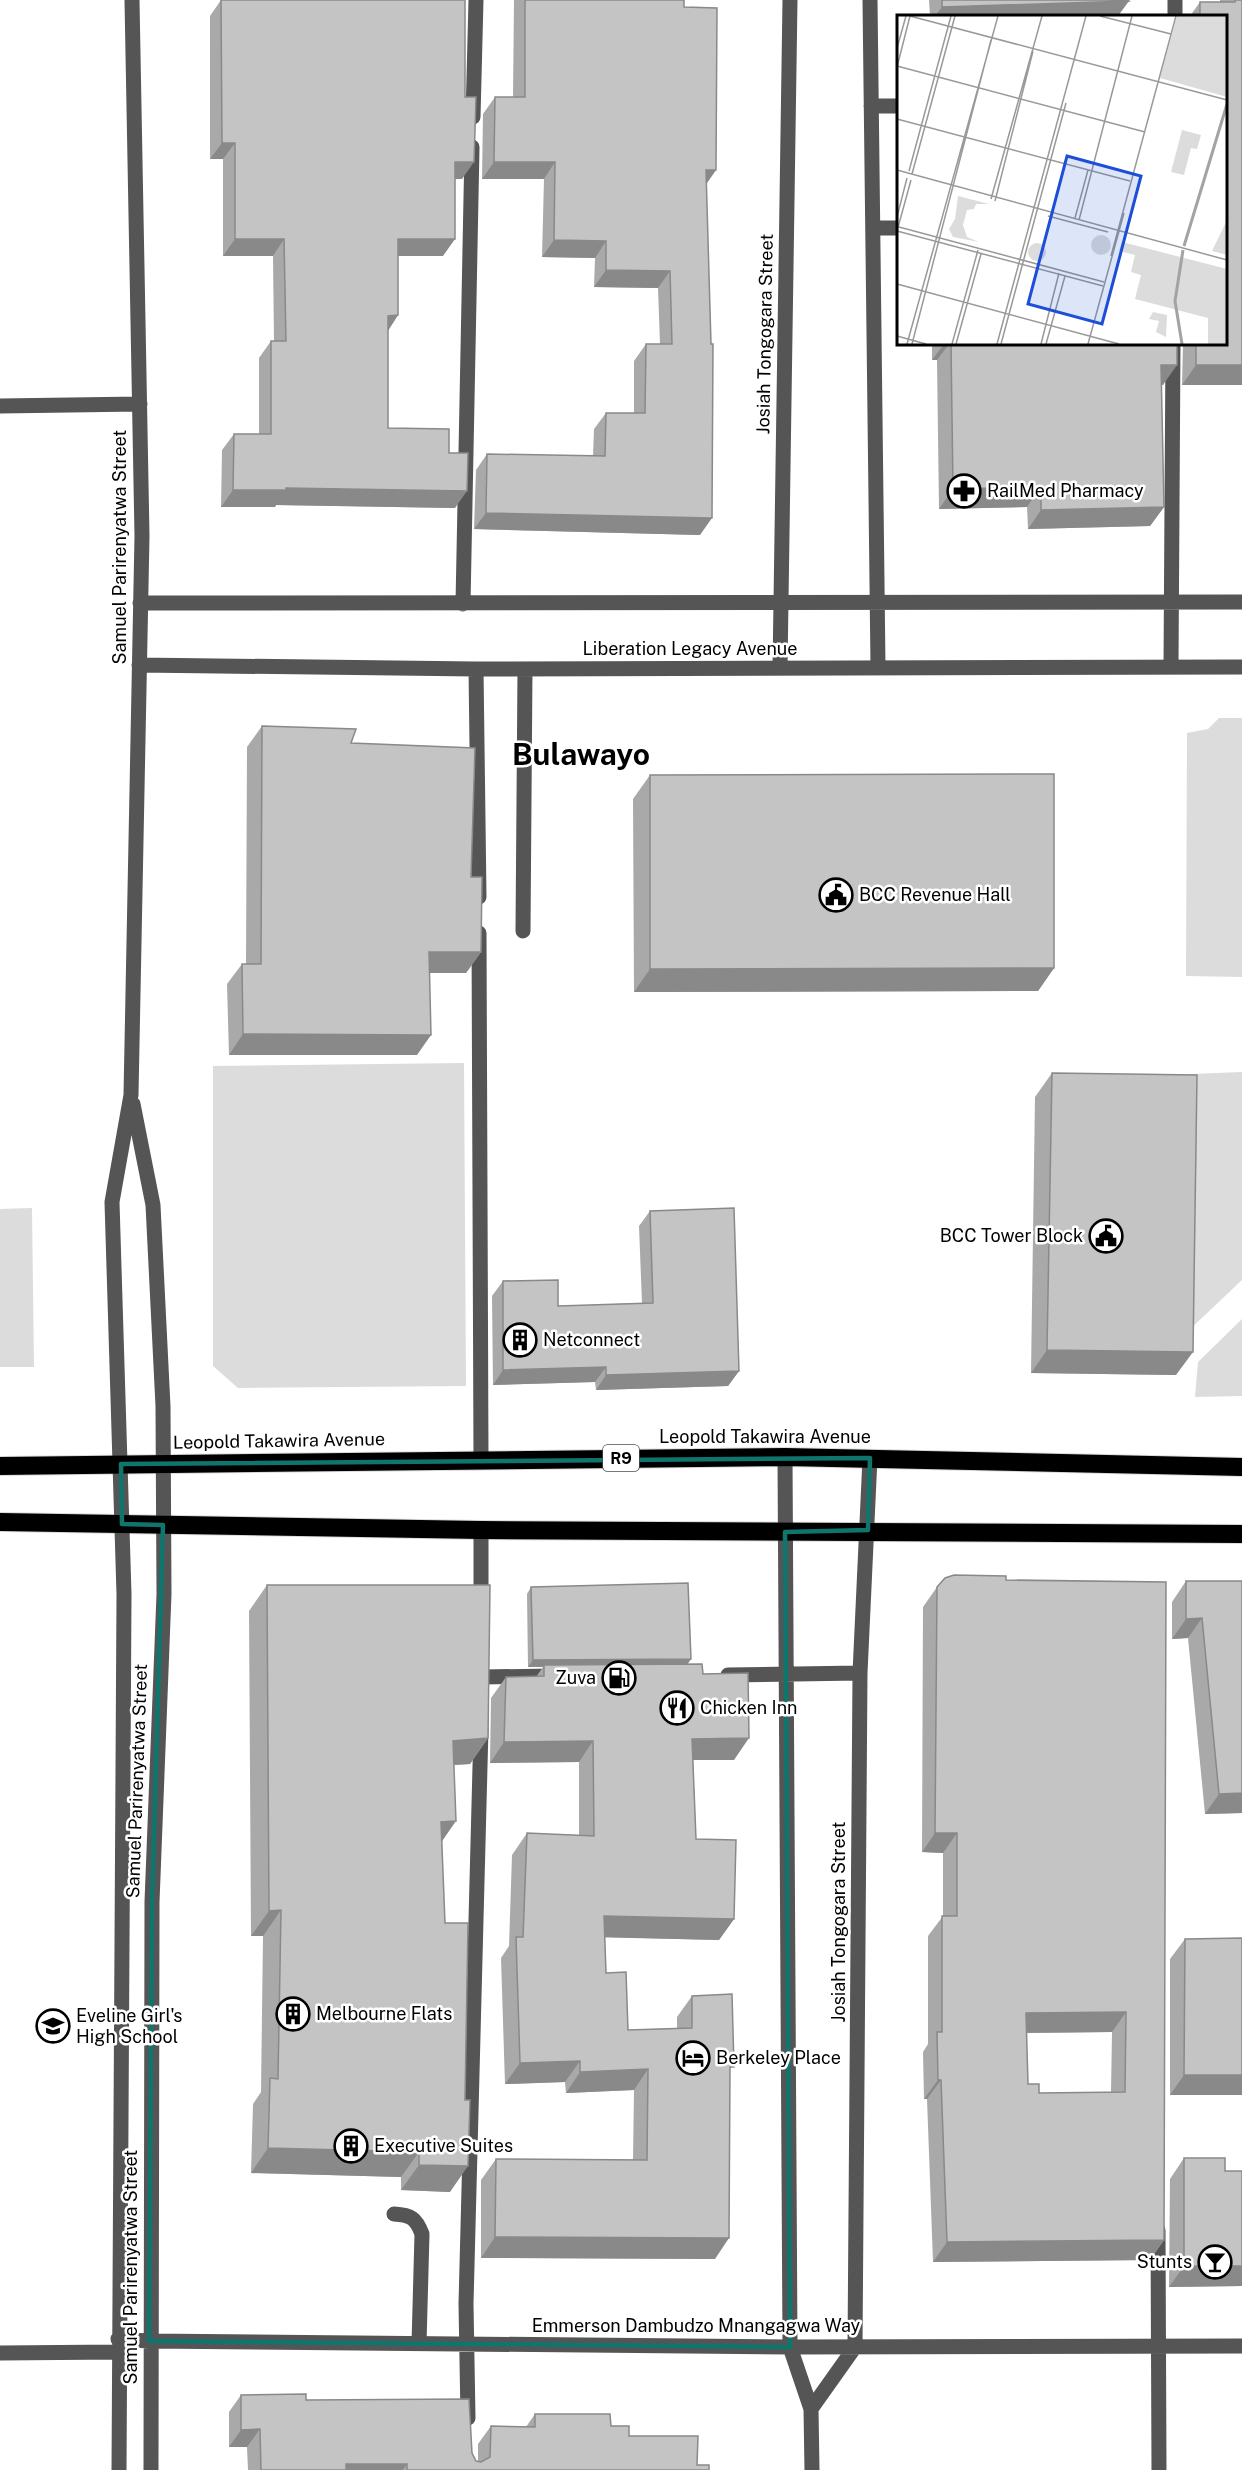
<svg xmlns="http://www.w3.org/2000/svg" width="1242" height="2470" viewBox="0 0 1242 2470" font-family="'Public Sans',sans-serif">
<style>
.green{fill:#dcdcdc}
.lines{fill:none;stroke-linecap:round;stroke-linejoin:round}
.highway-casing{stroke:#dbdbdb;stroke-width:20}
.minor{stroke:#555;stroke-width:15}
.highway{stroke:#000;stroke-width:18}
.wall{fill:#a9a9a9;fill-rule:evenodd}
.shaded-wall{fill:#898989}
.building{fill:#c4c4c4;stroke:#898989;stroke-width:1.5;fill-rule:evenodd}
.marked{fill:none;stroke:#0f766e;stroke-width:4.5;stroke-linejoin:round}
.labels{text-anchor:middle;stroke-width:5;stroke-linejoin:round;paint-order:stroke}
.shield{fill:#fff;stroke:#4c4c4c;stroke-width:1.5}
.shield-label{font-size:16px;font-weight:bold;fill:#000}
.street-label{font-size:18px;fill:#000;stroke:#fff}
.poi-label{font-size:18px;fill:#000;stroke:#fff;text-anchor:start}
.town-label{font-size:30px;font-weight:bold;fill:#000;stroke:#fff}
.inset-river{fill:none;stroke:#a3a3a3;stroke-width:3}
.inset-road{fill:none;stroke:#999;stroke-width:1.5}
.view{fill:#1d4ed8;fill-opacity:0.15;stroke:#1d4ed8;stroke-width:3}
.inset-edge{fill:none;stroke:#000;stroke-width:3}
</style>
<rect width="100%" height="100%" fill="#fff"/>
<!-- green -->
<path class="green" d="M 1219,718 L 1242,718 L 1242,977 L 1186,976 L 1187,733 L 1208,729 Z
M 464,1063 L 466,1386 L 238,1388 L 213,1366 L 213,1066 Z
M 1242,1072 L 1242,1280 L 1187,1332 L 1191,1074 Z
M 32,1208 L 34,1367 L 0,1367 L 0,1209 Z
M 1242,1319 L 1242,1396 L 1195,1397 L 1198,1362 Z"/>
<g class="lines">
<!-- highway casing -->
<g class="highway-casing">
<path id="highway" d="M 0,1466 L 785,1457 L 1242,1467
M 0,1522 L 481,1530 L 1242,1534"/>
</g>
<!-- minor -->
<path class="minor" d="M 870,0 L 878,666
M 1175,16 L 1175,0
M 871,106 L 898,106
M 473,117 L 476,0
M 873,228 L 898,228
M 0,406 L 140,404
M 140,603 L 1242,602
M 463,604 L 472,147
M 139,665 L 476,669 L 1242,667
M 1171,667 L 1173,344
M 780,668 L 790,0
M 476,669 L 479,897
M 523,931 L 525,669
M 479,933 L 481,1460
M 133,1104 L 153,1205 L 163,1406 L 164,1594 L 152,1902 L 151,2470
M 785,1457 L 790,2347 L 811,2409 L 812,2470
M 481,1530 L 481,1605
M 728,1675 L 860,1673
M 482,1677 L 554,1676
M 394,2214 C 411,2215 416,2218 422,2234 L 419,2344
M 1158,2230 L 1159,2470
M 118,2339 L 149,2341 L 790,2347 L 1242,2346
M 0,2353 L 118,2352
M 811,2409 L 855,2347 L 860,1673 L 870,1458
M 468,2418 L 466,2304 L 481,1728
M 119,2470 L 124,1594 L 112,1202 L 131,1095 L 142,536 L 132,0"/>
<!-- highway -->
<use href="#highway" class="highway"/>
</g>
<!-- wall -->
<path class="wall" d="M 221,0 L 462,179 L 455,179 L 443,256 L 398,256 L 398,315 L 388,331 L 388,428 L 449,453 L 455,508 L 276,505 L 275,507 L 221,507 L 222,450 L 234,434 L 259,434 L 259,358 L 271,341 L 274,341 L 273,256 L 223,256 L 223,159 L 210,159 L 210,16 Z
M 514,0 L 684,0 L 684,7 L 716,170 L 707,183 L 700,535 L 474,529 L 476,470 L 487,454 L 593,456 L 594,429 L 606,413 L 634,413 L 634,361 L 646,344 L 660,344 L 658,288 L 594,287 L 595,258 L 542,257 L 544,179 L 482,179 L 483,114 L 495,97 L 513,97 Z
M 929,0 L 1128,0 L 1118,16 L 930,16 Z
M 1220,0 L 1242,0 L 1242,385 L 1182,385 L 1183,344 L 1226,344 Z
M 1200,2 L 1200,16 L 1190,16 Z
M 932,344 L 1177,344 L 1163,385 L 1161,385 L 1164,507 L 1150,526 L 1028,529 L 1027,507 L 939,509 L 937,360 L 932,360 Z
M 262,726 L 351,743 L 471,877 L 481,952 L 466,973 L 430,973 L 417,1055 L 229,1055 L 227,984 L 242,964 L 246,964 L 247,747 Z
M 650,775 L 1054,968 L 1038,991 L 634,992 L 633,799 Z
M 1052,1073 L 1176,1375 L 1031,1373 L 1035,1097 Z
M 650,1211 L 739,1371 L 728,1386 L 596,1390 L 595,1382 L 493,1385 L 492,1296 L 503,1281 L 558,1306 L 642,1303 L 639,1226 Z
M 1006,1580 L 1166,1582 L 1164,2240 L 1150,2260 L 933,2262 L 927,2099 L 924,2099 L 923,2052 L 928,2044 L 928,1936 L 943,1916 L 943,1853 L 922,1852 L 923,1607 L 937,1587 ZM 1112,2032 L 1111,2092 L 1039,2093 L 1028,2084 L 1026,2033 Z
M 1186,1581 L 1242,1581 L 1242,1813 L 1205,1814 L 1188,1638 L 1172,1639 L 1172,1602 Z
M 267,1585 L 488,1738 L 470,1764 L 454,1765 L 442,1842 L 450,2192 L 401,2190 L 401,2177 L 251,2173 L 253,2104 L 261,2092 L 263,1936 L 251,1936 L 249,1611 Z
M 531,1587 L 688,1664 L 703,1674 L 734,1760 L 693,1760 L 696,1839 L 734,1919 L 719,1940 L 605,1937 L 606,1973 L 628,2030 L 677,2028 L 677,2017 L 692,1996 L 730,2072 L 715,2259 L 481,2258 L 481,2180 L 496,2159 L 633,2160 L 634,2090 L 566,2093 L 565,2082 L 505,2084 L 501,1958 L 509,1946 L 512,1855 L 527,1833 L 579,1835 L 579,1762 L 490,1763 L 491,1698 L 506,1677 L 536,1677 L 543,1667 L 528,1667 L 527,1594 Z
M 1185,1939 L 1242,2095 L 1170,2095 L 1170,1959 Z
M 1184,2158 L 1225,2171 L 1242,2286 L 1169,2287 L 1170,2179 Z
M 241,2395 L 306,2400 L 472,2453 L 476,2461 L 478,2461 L 478,2444 L 491,2426 L 526,2427 L 535,2414 L 611,2426 L 629,2436 L 709,2470 L 248,2470 L 247,2447 L 229,2447 L 229,2412 Z"/>
<!-- shaded-wall -->
<path class="shaded-wall" d="M 1129,1 L 1118,16 L 935,16 L 942,7 Z
M 222,143 L 235,143 L 223,159 L 210,159 Z
M 455,162 L 474,162 L 462,179 L 444,179 Z
M 494,162 L 555,162 L 544,179 L 482,179 Z
M 706,170 L 716,170 L 704,187 Z
M 235,239 L 284,239 L 273,256 L 223,256 Z
M 398,239 L 455,239 L 443,256 L 386,256 Z
M 554,240 L 606,241 L 595,258 L 542,257 Z
M 606,270 L 670,271 L 658,288 L 594,287 Z
M 398,315 L 387,332 L 388,316 Z
M 944,344 L 949,344 L 937,360 L 932,360 Z
M 1161,365 L 1177,365 L 1163,385 L 1147,385 Z
M 1196,365 L 1242,365 L 1242,385 L 1182,385 Z
M 1041,487 L 1027,507 L 939,509 L 953,489 Z
M 286,488 L 467,491 L 455,508 L 276,505 L 275,507 L 221,507 L 233,490 Z
M 1164,507 L 1150,526 L 1028,529 L 1041,510 Z
M 486,513 L 712,518 L 700,535 L 474,529 Z
M 429,952 L 481,952 L 466,973 L 415,973 Z
M 1054,968 L 1038,991 L 634,992 L 650,969 Z
M 243,1034 L 431,1035 L 417,1055 L 229,1055 Z
M 1047,1350 L 1193,1352 L 1176,1375 L 1031,1373 Z
M 606,1367 L 595,1382 L 493,1385 L 503,1370 Z
M 739,1371 L 728,1386 L 596,1390 L 606,1375 Z
M 1202,1618 L 1188,1638 L 1172,1639 L 1186,1619 Z
M 691,1659 L 687,1665 L 528,1667 L 533,1660 Z
M 488,1738 L 470,1764 L 436,1766 L 453,1741 Z
M 749,1738 L 734,1760 L 677,1760 L 692,1739 Z
M 593,1741 L 579,1762 L 490,1763 L 504,1742 Z
M 1242,1793 L 1242,1813 L 1205,1814 L 1219,1794 Z
M 456,1821 L 438,1847 L 441,1822 Z
M 935,1833 L 957,1833 L 943,1853 L 922,1852 Z
M 281,1910 L 263,1936 L 251,1936 L 269,1911 Z
M 604,1916 L 734,1919 L 719,1940 L 589,1937 Z
M 1126,2012 L 1112,2032 L 1012,2033 L 1026,2013 Z
M 580,2061 L 565,2082 L 505,2084 L 520,2063 Z
M 648,2069 L 634,2090 L 566,2093 L 580,2072 Z
M 1184,2075 L 1242,2075 L 1242,2095 L 1170,2095 Z
M 938,2080 L 941,2080 L 927,2099 L 924,2099 Z
M 268,2148 L 419,2152 L 401,2177 L 251,2173 Z
M 419,2165 L 468,2166 L 450,2192 L 401,2190 Z
M 495,2237 L 729,2238 L 715,2259 L 481,2258 Z
M 1164,2240 L 1150,2260 L 933,2262 L 947,2242 Z
M 1184,2266 L 1242,2266 L 1242,2286 L 1169,2287 Z
M 260,2429 L 247,2447 L 229,2447 L 241,2430 Z
M 346,2464 L 407,2464 L 403,2470 L 342,2470 Z"/>
<!-- building -->
<path class="building" d="M 221,0 L 465,0 L 465,97 L 476,97 L 474,162 L 455,162 L 455,239 L 398,239 L 398,315 L 388,316 L 388,428 L 449,429 L 449,453 L 468,453 L 467,491 L 286,488 L 286,490 L 233,490 L 234,434 L 271,434 L 271,341 L 286,341 L 284,239 L 235,239 L 235,143 L 222,143 Z
M 525,0 L 684,0 L 684,7 L 717,8 L 716,170 L 706,170 L 711,344 L 713,344 L 712,518 L 486,513 L 487,454 L 605,456 L 606,413 L 645,413 L 646,344 L 672,344 L 670,271 L 606,270 L 606,241 L 554,240 L 555,162 L 494,162 L 495,97 L 525,97 Z
M 942,0 L 1128,0 L 1129,1 L 942,7 Z
M 1235,0 L 1242,0 L 1242,365 L 1196,365 L 1196,344 L 1226,344 L 1226,16 L 1200,16 L 1200,2 L 1235,2 Z
M 951,344 L 1177,344 L 1177,365 L 1161,365 L 1164,507 L 1041,510 L 1041,487 L 953,489 Z
M 262,726 L 356,729 L 351,743 L 475,748 L 471,877 L 482,877 L 481,952 L 429,952 L 431,1035 L 243,1034 L 242,964 L 261,964 Z
M 1054,774 L 1054,968 L 650,969 L 650,775 Z
M 1052,1073 L 1197,1075 L 1193,1352 L 1047,1350 Z
M 734,1208 L 739,1371 L 606,1375 L 606,1367 L 503,1370 L 503,1281 L 558,1280 L 558,1306 L 653,1303 L 650,1211 Z
M 954,1575 L 1006,1576 L 1006,1580 L 1166,1582 L 1164,2240 L 947,2242 L 941,2080 L 938,2080 L 937,2032 L 942,2032 L 942,1916 L 957,1916 L 957,1833 L 935,1833 L 937,1587 L 945,1578 ZM 1126,2012 L 1125,2092 L 1039,2093 L 1039,2084 L 1028,2084 L 1026,2013 Z
M 1186,1581 L 1242,1581 L 1242,1793 L 1219,1794 L 1202,1618 L 1186,1619 Z
M 688,1583 L 691,1659 L 533,1660 L 531,1587 Z
M 267,1585 L 490,1585 L 488,1738 L 453,1741 L 456,1821 L 441,1822 L 445,1923 L 468,1923 L 465,2100 L 470,2100 L 468,2166 L 419,2165 L 419,2152 L 268,2148 L 270,2078 L 278,2079 L 281,1910 L 269,1911 Z
M 702,1664 L 703,1674 L 748,1673 L 749,1738 L 692,1739 L 696,1839 L 736,1840 L 734,1919 L 604,1916 L 606,1973 L 626,1972 L 628,2030 L 692,2028 L 692,1996 L 732,1994 L 734,2067 L 730,2067 L 729,2238 L 495,2237 L 496,2159 L 647,2160 L 648,2069 L 580,2072 L 580,2061 L 520,2063 L 516,1937 L 523,1937 L 527,1833 L 594,1836 L 593,1741 L 504,1742 L 506,1677 L 544,1676 L 544,1665 Z
M 1242,1938 L 1242,2075 L 1184,2075 L 1185,1939 Z
M 1184,2158 L 1225,2158 L 1225,2171 L 1242,2171 L 1242,2266 L 1184,2266 Z
M 306,2394 L 306,2400 L 469,2399 L 472,2453 L 476,2461 L 481,2462 L 490,2457 L 491,2426 L 535,2427 L 535,2414 L 610,2414 L 611,2426 L 629,2426 L 629,2436 L 698,2436 L 697,2465 L 709,2465 L 709,2470 L 407,2470 L 407,2464 L 346,2464 L 346,2470 L 261,2470 L 260,2429 L 241,2430 L 241,2395 Z"/>
<!-- marked area -->
<path class="marked" d="M 870,1458 L 868,1530 L 785,1532 L 790,2347 L 149,2341 L 152,1902 L 163,1525 L 122,1524 L 121,1464 Z"/>
<!-- icons -->
<defs>
<g id="pharmacy-ring" transform="scale(1.725)"><circle r="9.5" fill="#fff" stroke="#000" stroke-width="1.5"/><path d="M-2-6h4v4h4v4h-4v4h-4v-4h-4v-4h4Z" fill="#000"/></g>
<g id="civic-ring" transform="scale(1.725)"><circle r="9.5" fill="#fff" stroke="#000" stroke-width="1.5"/><path d="M-.6-6.5H3V-4.5H.6V-3L4-1V1h2V6H-6V1h2V-1L-.6-3ZM-1.2 2.5V6h2.4V2.5Z" fill="#000"/></g>
<g id="building-ring" transform="scale(1.725)"><circle r="9.5" fill="#fff" stroke="#000" stroke-width="1.5"/><path d="M-4-6H4V6H1V3H-1V6H-4ZM-2.5-4.3h1.7v1.8h-1.7ZM.8-4.3h1.7v1.8H.8ZM-2.5-1h1.7V.8h-1.7ZM.8-1h1.7V.8H.8Z" fill="#000"/></g>
<g id="fuel-ring" transform="scale(1.725)"><circle r="9.5" fill="#fff" stroke="#000" stroke-width="1.5"/><path d="M-5.5-6h7V0h2V4h1.3V-2.5L3-4.5l.8-.8L6-3V5H2.5V1h-1V6h-7ZM-4.2-4.7v3.2H.2V-4.7Z" fill="#000"/></g>
<g id="restaurant-ring" transform="scale(1.725)"><circle r="9.5" fill="#fff" stroke="#000" stroke-width="1.5"/><path d="M-5-6h1v4h1v-4h1v4h1v-4h1v5L-1.5 .5V6h-2V.5L-5-1ZM5-6V6H3V1.5H1.5Q1.5-4 5-6Z" fill="#000"/></g>
<g id="school-ring" transform="scale(1.725)"><circle r="9.5" fill="#fff" stroke="#000" stroke-width="1.5"/><path d="M0-5L7-2L0 1L-7-2ZM-4 1L0 2.5L4 1V4Q0 6-4 4Z" fill="#000"/></g>
<g id="hotel-ring" transform="scale(1.725)"><circle r="9.5" fill="#fff" stroke="#000" stroke-width="1.5"/><path d="M-6-4.5h1.5V1H6V5H4.5V3h-9V5H-6ZM-4 0a1.8 1.8 0 1 1 3.6 0ZM.5 0V-2.5h3Q6-2.5 6 0Z" fill="#000"/></g>
<g id="bar-ring" transform="scale(1.725)"><circle r="9.5" fill="#fff" stroke="#000" stroke-width="1.5"/><path d="M-6-5H6L.8 .8V4.5H3.5V6h-7V4.5H-.8V.8Z" fill="#000"/></g>
</defs>
<g fill-rule="evenodd">
<use href="#pharmacy-ring" x="964" y="491"/>
<use href="#civic-ring" x="836" y="895"/>
<use href="#civic-ring" x="1106" y="1236"/>
<use href="#building-ring" x="520" y="1340"/>
<use href="#fuel-ring" x="619" y="1678"/>
<use href="#restaurant-ring" x="677" y="1708"/>
<use href="#building-ring" x="293" y="2014"/>
<use href="#school-ring" x="53" y="2026"/>
<use href="#hotel-ring" x="693" y="2058"/>
<use href="#building-ring" x="351" y="2146"/>
<use href="#bar-ring" x="1215" y="2262"/>
</g>
<g class="labels">
<!-- shield labels -->
<rect class="shield" x="603" y="1445" width="36" height="26" rx="4.5"/>
<g class="shield-label">
<text x="621" y="1464">R9</text>
</g>
<!-- street labels -->
<g class="street-label">
<text transform="translate(765 334) rotate(-89)" y="6">Josiah Tongogara Street</text>
<text transform="translate(120 547) rotate(-90)" y="6">Samuel Parirenyatwa Street</text>
<text x="690" y="655">Liberation Legacy Avenue</text>
<text x="765" y="1443">Leopold Takawira Avenue</text>
<text transform="translate(279 1441) rotate(-1)" y="6">Leopold Takawira Avenue</text>
<text transform="translate(137 1781) rotate(-88)" y="6">Samuel Parirenyatwa Street</text>
<text transform="translate(839 1922) rotate(-90)" y="6">Josiah Tongogara Street</text>
<text transform="translate(131 2267) rotate(-90)" y="6">Samuel Parirenyatwa Street</text>
<text x="696" y="2332">Emmerson Dambudzo Mnangagwa Way</text>
</g>
<!-- poi labels -->
<g class="poi-label">
<text x="987" y="497">RailMed Pharmacy</text>
<text x="859" y="901">BCC Revenue Hall</text>
<text x="1083" y="1242" text-anchor="end">BCC Tower Block</text>
<text x="543" y="1346">Netconnect</text>
<text x="596" y="1684" text-anchor="end">Zuva</text>
<text x="700" y="1714">Chicken Inn</text>
<text x="316" y="2020">Melbourne Flats</text>
<text x="76" y="2022">Eveline Girl's<tspan x="76" dy="21">High School</tspan></text>
<text x="716" y="2064">Berkeley Place</text>
<text x="374" y="2152">Executive Suites</text>
<text x="1192" y="2268" text-anchor="end">Stunts</text>
</g>
<!-- town labels -->
<g class="town-label">
<text x="581" y="765">Bulawayo</text>
</g>
</g>
<!-- overview -->
<g transform="translate(897 15)">
<rect width="330" height="330" fill="#fff"/>
<path d="M 280,1 L 330,1 L 330,82 L 263,63 ZM 285,115 L 304,120 L 300,134 L 294,133 L 287,160 L 274,157 ZM 61,181 L 92,189 L 79,189 L 77,194 L 70,195 L 66,210 L 70,222 L 82,227 L 56,222 L 52,214 L 58,204 ZM 330,205 L 330,240 L 315,236 ZM194 230a10 10 0 1 1 20 0a10 10 0 1 1-20 0ZM 225,227 L 330,254 L 330,329 L 311,329 L 311,303 L 238,284 L 244,260 L 234,257 L 238,240 L 222,236 ZM131 237a9 9 0 1 1 18 0a9 9 0 1 1-18 0ZM 256,297 L 270,300 L 269,322 L 259,317 L 262,306 L 252,304 Z" fill="#dcdcdc"/>
<path class="inset-river" d="M 287,231 L 330,89M 285,329 L 278,286 L 286,235"/>
<path class="inset-road" d="M 13,1 L 330,85M 203,1 L 274,19M 0,33 L 9,1M 0,51 L 248,117M 0,52 L 13,1M 0,104 L 233,166M 0,155 L 330,245M 12,156 L 54,1M 15,159 L 58,1M 94,184 L 145,1M 98,186 L 136,36M 151,201 L 211,217M 0,202 L 10,163M 178,203 L 191,155M 182,205 L 235,1M 2,212 L 207,267M 0,216 L 14,165M 0,216 L 206,271M 214,241 L 279,1M 0,269 L 222,329M 0,321 L 29,329M 10,329 L 101,1M 15,329 L 94,25M 55,329 L 81,235M 59,329 L 84,239M 100,329 L 189,1M 104,329 L 169,88M 144,329 L 162,258M 149,329 L 168,261M 191,329 L 227,198"/>
<path class="view" d="M 170,141 L 244,161 L 205,309 L 131,289 Z"/>
<rect width="330" height="330" class="inset-edge"/>
</g>
</svg>
